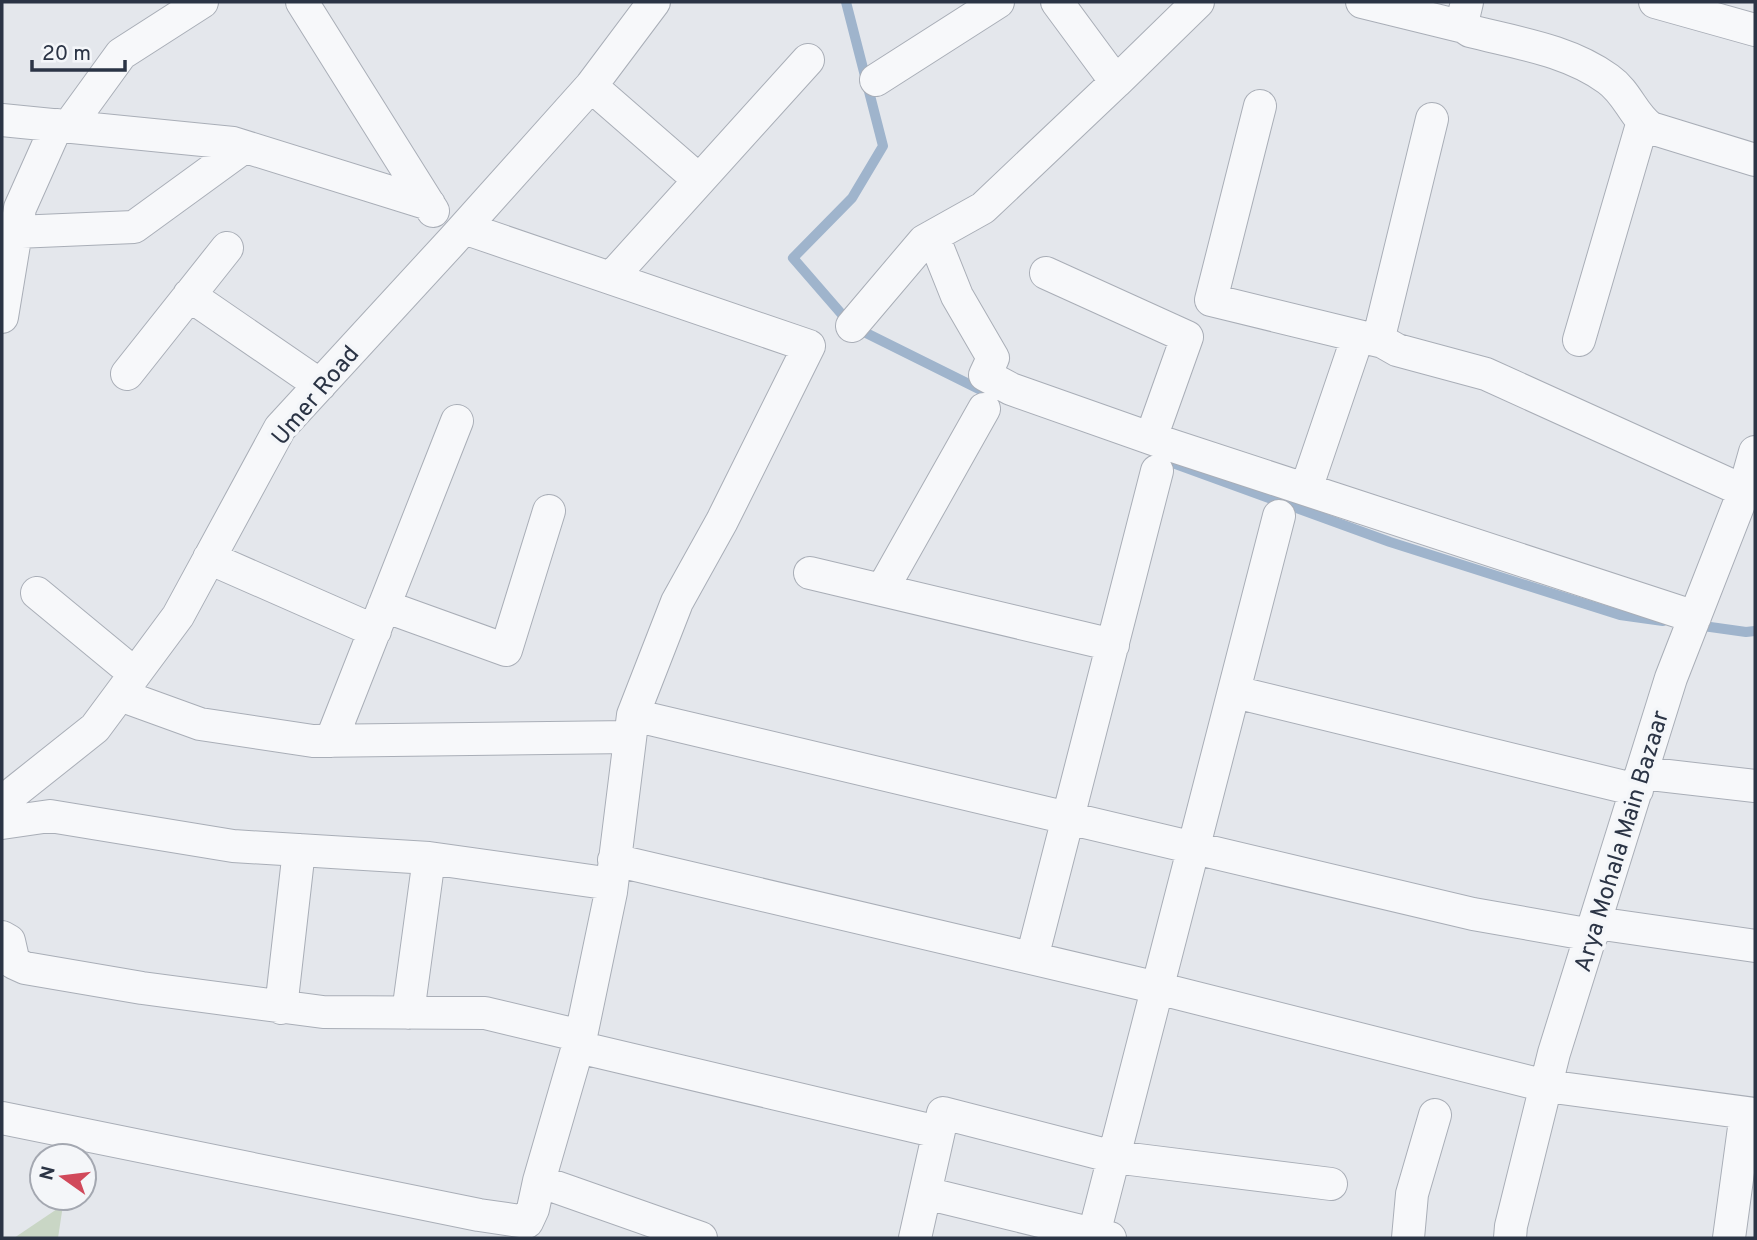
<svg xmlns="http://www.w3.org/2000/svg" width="1757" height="1240" viewBox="0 0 1757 1240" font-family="Overpass,sans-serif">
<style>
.green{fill:#c9d6c5}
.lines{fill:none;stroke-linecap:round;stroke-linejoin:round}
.stream{stroke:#9fb4cc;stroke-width:10}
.minor-casing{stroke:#a9aeb7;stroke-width:34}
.minor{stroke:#f7f8fa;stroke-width:32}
.labels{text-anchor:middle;stroke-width:7;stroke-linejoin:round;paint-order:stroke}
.street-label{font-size:24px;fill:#2b3445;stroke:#f4f6f9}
</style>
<rect width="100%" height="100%" fill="#e4e7ec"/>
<!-- green -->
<path class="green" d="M 63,1205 L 58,1238 L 14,1238 Z"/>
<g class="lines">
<!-- stream -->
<path class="stream" d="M 846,2 L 883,146 L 852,198 L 793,258 L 852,326 L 997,398
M 1159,458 L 1390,542 L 1620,615 L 1663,621
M 1696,625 L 1746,632 L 1755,631"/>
<!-- minor casing -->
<g class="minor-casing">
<path id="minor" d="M 302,2 L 433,211
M 1362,2 L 1464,27
M 1467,2 L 1463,19 L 1464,27 L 1470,31 C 1517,43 1568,50 1608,79 C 1628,93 1633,116 1651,128 L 1755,160
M 1655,2 L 1755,30
M 876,80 L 998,2
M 1116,82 L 1198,2
M 591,86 L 699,180
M 1260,106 L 1211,300 L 1383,342
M 1432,119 L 1380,333 L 1383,342 L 1397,350 L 1486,374 L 1744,491
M 2,120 L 233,143 L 429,204
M 68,127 L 121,54 L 202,2
M 16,232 L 134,227 L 244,147
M 933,236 L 957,296 L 993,358 L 985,375 L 1011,389 L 1164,443 L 1695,617
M 1046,273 L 1187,337 L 1151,438
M 611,278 L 808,60
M 189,295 L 320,385
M 2,317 L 20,208 L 57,125
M 852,326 L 924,241 L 983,208 L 1116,82 L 1057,2
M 1579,340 L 1643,121
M 127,374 L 227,248
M 1306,489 L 1358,336
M 209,558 L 375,631
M 810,573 L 1113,645
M 882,590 L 984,409
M 37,593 L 135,674
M 384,606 L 506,650 L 549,511
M 1235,692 L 1637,790
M 120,695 L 200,724 L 313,741 L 630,737
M 633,715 L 1473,914 L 1592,935
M 331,741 L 457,421
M 1642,773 L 1755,786
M 2,802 L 95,728 L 178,616 L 280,428 L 453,240 L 591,86 L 654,2
M 2,823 L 50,816 L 233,846 L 429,858 L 612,884
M 614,860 L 1141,984 L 1546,1086 L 1755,1114
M 1596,923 L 1755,946
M 2,937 L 9,941 L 14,963 L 25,968 L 142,988 L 323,1012 L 485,1013 L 581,1036
M 1032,958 L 1157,471
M 281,1008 L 299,850
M 408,1013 L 429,858
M 578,1047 L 938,1132 L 936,1139
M 2,1118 L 479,1215 L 527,1222 L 533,1209 L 539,1181 L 581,1036 L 611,892 L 633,715 L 677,602 L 722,521 L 809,346 L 464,228
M 539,1181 L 701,1238
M 925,1193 L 1110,1238
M 1094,1234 L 1279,516
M 915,1238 L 943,1113 L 1114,1157 L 1331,1184
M 1408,1238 L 1412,1194 L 1435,1115
M 1510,1238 L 1511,1226 L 1554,1053 L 1671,678 L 1744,491 L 1755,452
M 1729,1238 L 1746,1113"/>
</g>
<!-- minor -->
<use href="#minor" class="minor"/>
</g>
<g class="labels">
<!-- street labels -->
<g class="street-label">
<text transform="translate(315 395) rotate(-50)" y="8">Umer Road</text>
<text transform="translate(1621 841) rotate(-73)" y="8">Arya Mohala Main Bazaar</text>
</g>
</g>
<!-- border -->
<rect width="1757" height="1240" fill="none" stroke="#2b3445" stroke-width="7"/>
<!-- north arrow -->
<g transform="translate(63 1177) rotate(284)"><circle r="33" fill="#f4f6f9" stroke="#a4a8b1" stroke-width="2"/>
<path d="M0-5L12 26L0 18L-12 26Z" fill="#d1495b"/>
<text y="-10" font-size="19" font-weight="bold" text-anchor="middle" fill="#2b3445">N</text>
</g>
<!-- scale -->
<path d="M32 60v10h93v-10" fill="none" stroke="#2b3445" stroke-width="3.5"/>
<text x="42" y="60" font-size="21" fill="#2b3445" stroke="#f4f6f9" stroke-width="5" paint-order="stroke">20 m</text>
</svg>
